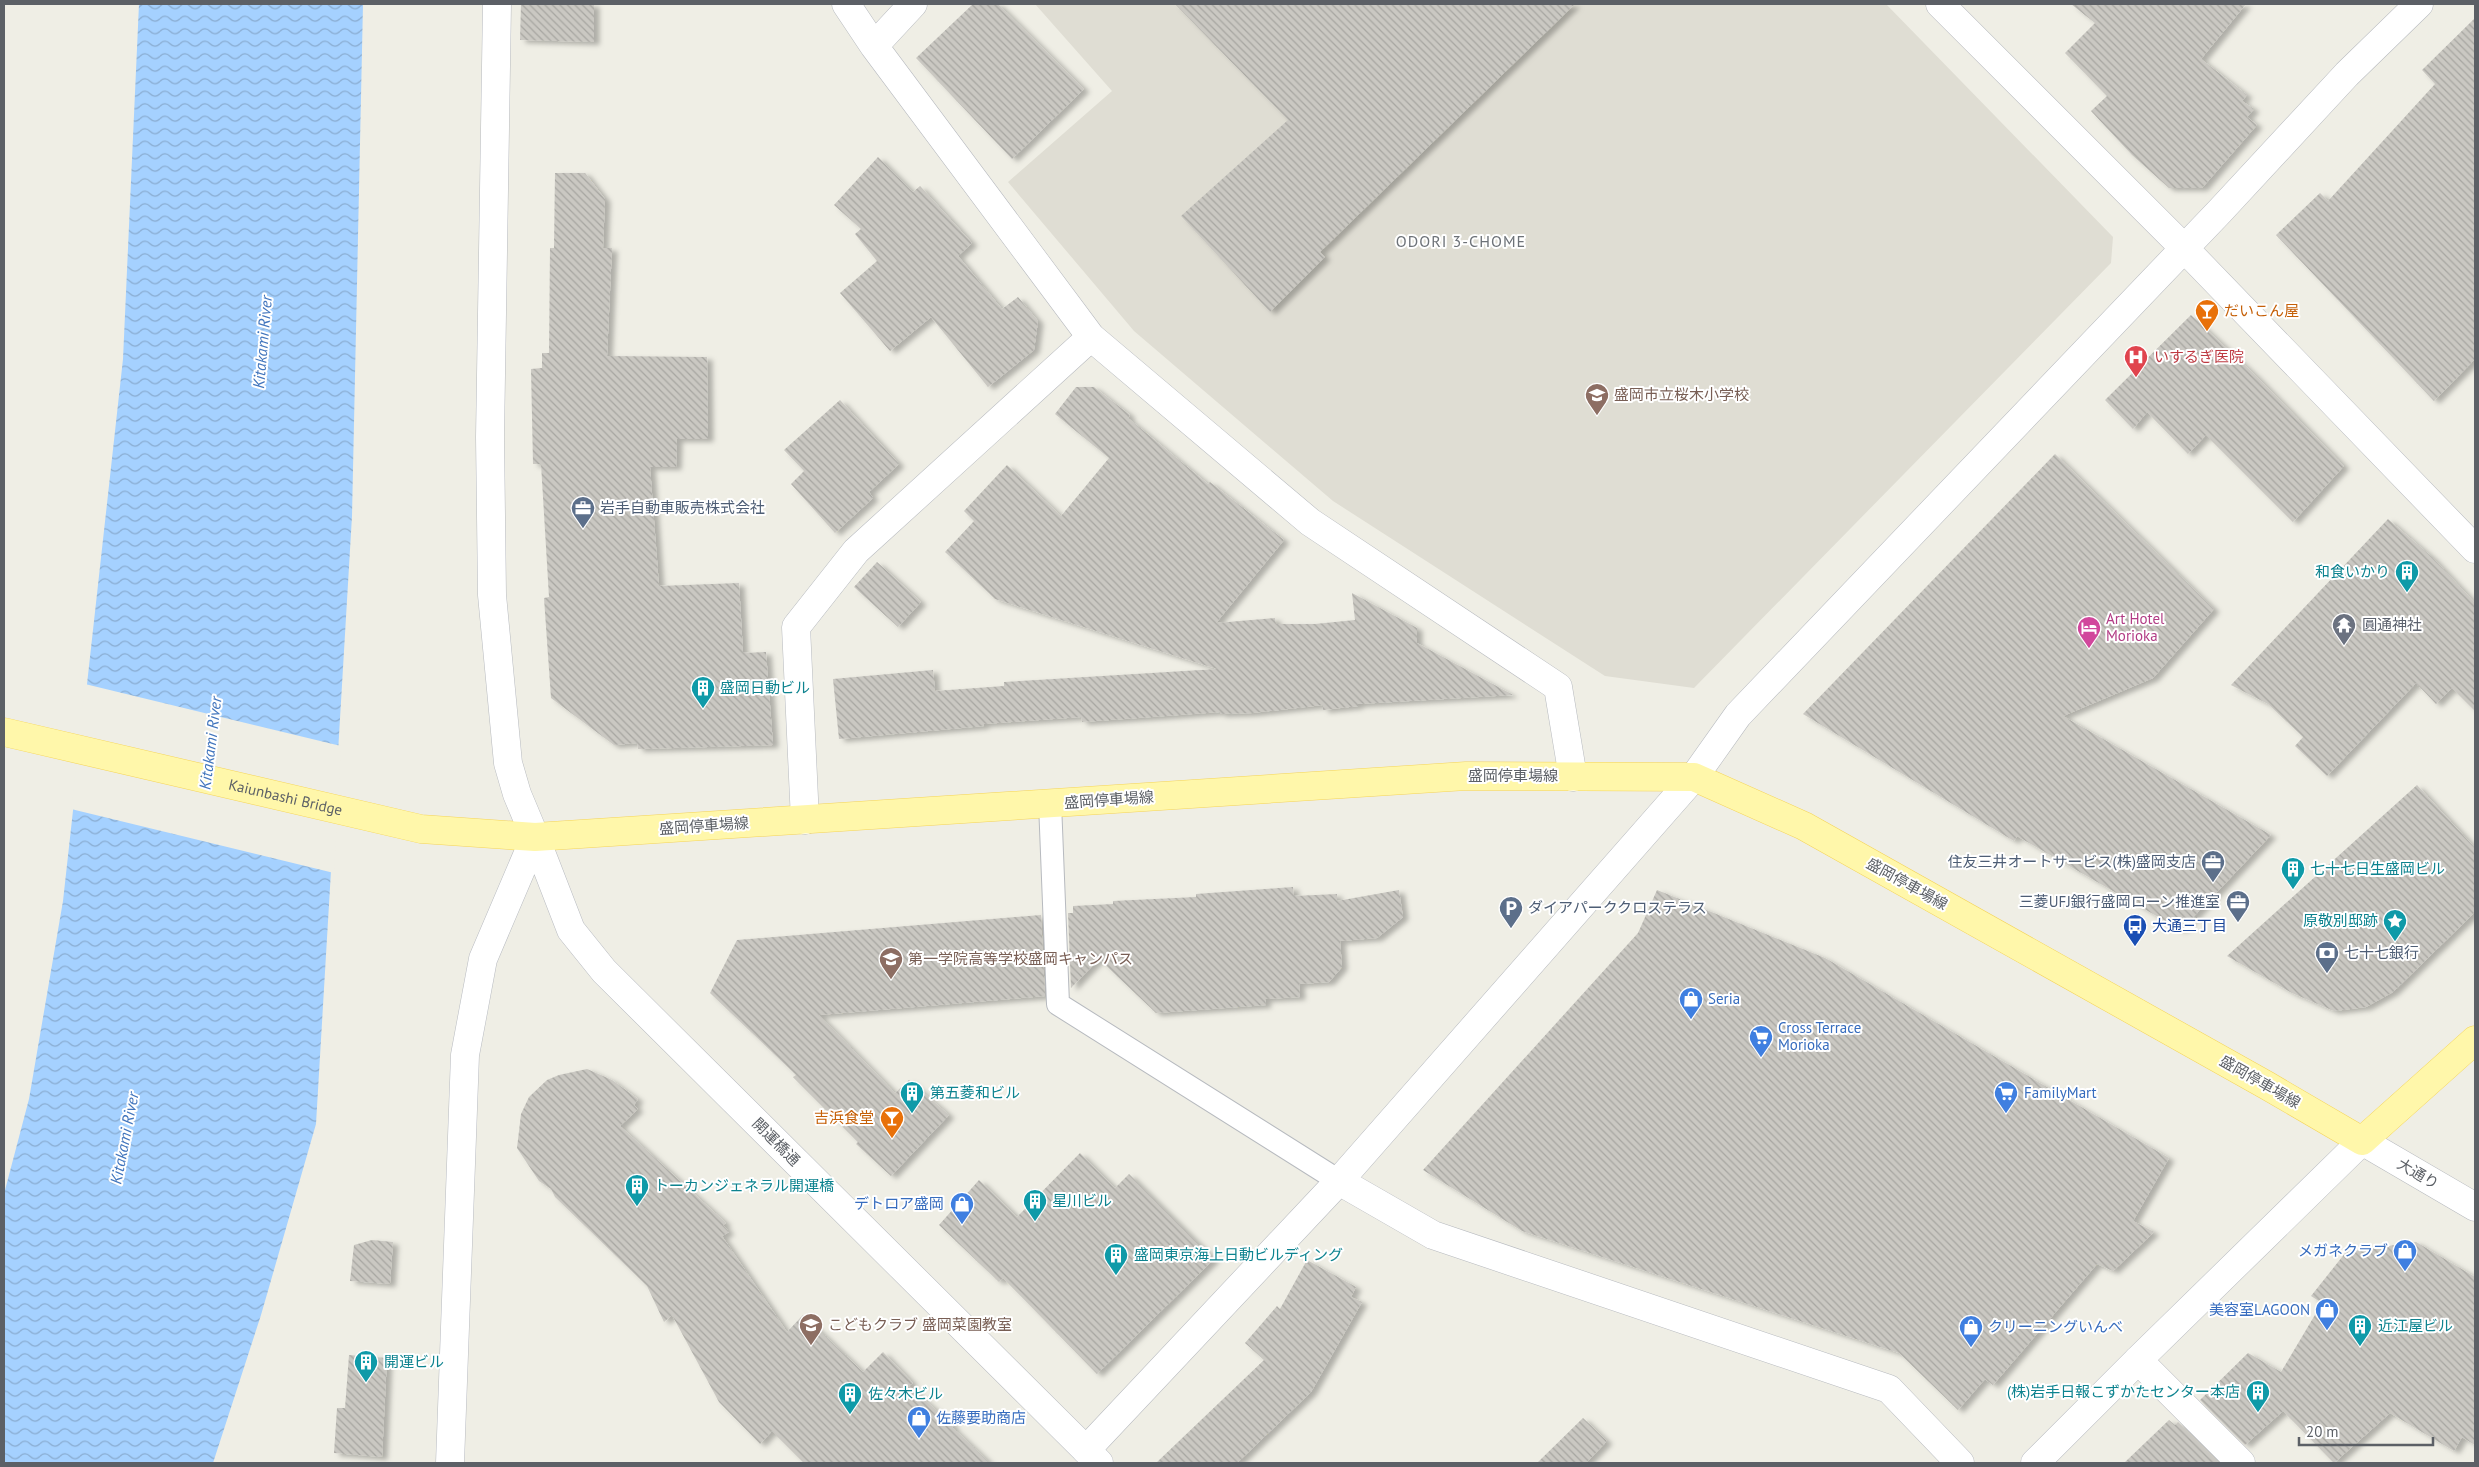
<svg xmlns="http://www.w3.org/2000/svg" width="2479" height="1467" viewBox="0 0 2479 1467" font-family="'PT Sans','Noto Sans JP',sans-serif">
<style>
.education{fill:#dfddd3}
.water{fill:url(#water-waves)}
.pier{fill:#efeee5}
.building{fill:url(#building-back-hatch);filter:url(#shadow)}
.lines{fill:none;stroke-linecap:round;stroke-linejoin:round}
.lane-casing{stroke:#b7babf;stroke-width:24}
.street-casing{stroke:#b7babf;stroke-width:29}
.secondary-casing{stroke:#b8bbc1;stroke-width:29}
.primary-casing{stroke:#f5d459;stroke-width:29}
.lane{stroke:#fff;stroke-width:22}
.street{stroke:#fff;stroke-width:28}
.secondary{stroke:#fff;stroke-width:28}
.primary{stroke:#fff7aa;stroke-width:28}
.labels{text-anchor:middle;stroke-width:4;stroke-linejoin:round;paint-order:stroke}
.food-label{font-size:15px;fill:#c56008;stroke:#fff;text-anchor:start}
.health-label{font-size:15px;fill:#be3a42;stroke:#fff;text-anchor:start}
.education-label{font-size:15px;fill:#785e54;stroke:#fff;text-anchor:start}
.service-label{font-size:15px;fill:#4e5e75;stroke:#fff;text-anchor:start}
.culture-label{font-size:15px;fill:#0d838f;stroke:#fff;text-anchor:start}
.hotel-label{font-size:15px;fill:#b23c85;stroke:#fff;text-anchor:start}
.worship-label{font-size:15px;fill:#5b616d;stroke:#fff;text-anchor:start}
.street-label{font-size:15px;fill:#5c6066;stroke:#fff}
.transit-label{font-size:15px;fill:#164399;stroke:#fff;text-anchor:start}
.shop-label{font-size:15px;fill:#366cbe;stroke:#fff;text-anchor:start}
.neighbourhood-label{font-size:16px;letter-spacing:1px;fill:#6d7278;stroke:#fff}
.water-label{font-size:16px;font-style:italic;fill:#4175bd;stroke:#fff}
</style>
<defs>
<pattern id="water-waves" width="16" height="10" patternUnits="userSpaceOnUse" patternTransform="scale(1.25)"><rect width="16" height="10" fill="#a5d1ff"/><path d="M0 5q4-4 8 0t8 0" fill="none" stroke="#8aadd2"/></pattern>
<pattern id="building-back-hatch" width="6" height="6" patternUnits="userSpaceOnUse" patternTransform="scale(1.25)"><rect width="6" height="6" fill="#cac8c2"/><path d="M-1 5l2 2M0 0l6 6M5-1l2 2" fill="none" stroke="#a7a6a1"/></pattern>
<filter id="shadow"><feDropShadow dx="5.5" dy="3" stdDeviation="2.5" flood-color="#0004"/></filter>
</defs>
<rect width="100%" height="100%" fill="#efeee5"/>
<!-- education -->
<path class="education" d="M 1035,4 L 1886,4 L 2113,237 L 2111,263 L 1694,688 L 1605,676 L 1333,501 L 1134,331 L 1008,182 L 1112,91 Z"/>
<!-- water -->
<path class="water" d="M 139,4 L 363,4 L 352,516 L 316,1124 L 261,1315 L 213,1463 L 4,1463 L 4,1194 L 29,1099 L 63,901 L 123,359 Z"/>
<!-- pier -->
<path class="pier" d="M 85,684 L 341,746 L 334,873 L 71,809 Z"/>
<!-- building -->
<path class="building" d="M 521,4 L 594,4 L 594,42 L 520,40 Z
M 973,4 L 998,4 L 1084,89 L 1012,159 L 916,58 Z
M 1175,4 L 1575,4 L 1320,252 L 1325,257 L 1270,312 L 1181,216 L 1288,120 Z
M 2071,4 L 2246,4 L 2201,59 L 2247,95 L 2242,101 L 2254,109 L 2247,117 L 2257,125 L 2202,188 L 2169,188 L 2132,155 L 2091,111 L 2107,96 L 2065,53 L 2095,23 Z
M 2475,18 L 2475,359 L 2434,401 L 2276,235 L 2320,193 L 2328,201 L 2435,84 L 2422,70 Z
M 878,157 L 913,192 L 920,186 L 972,243 L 958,256 L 1002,309 L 1018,297 L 1038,321 L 1034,350 L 988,387 L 931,317 L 890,351 L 840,293 L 877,261 L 855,234 L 861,229 L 834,205 Z
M 555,173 L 585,173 L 605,199 L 603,248 L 612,248 L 607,356 L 707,357 L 708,439 L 677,439 L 676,467 L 650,467 L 659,586 L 739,583 L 743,653 L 766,652 L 773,745 L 638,749 L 637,743 L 614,745 L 551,698 L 544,598 L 549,597 L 541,464 L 533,464 L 531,369 L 542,368 L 542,353 L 549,353 L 550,248 L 554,248 Z
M 2191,315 L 2256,376 L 2344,466 L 2293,522 L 2206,435 L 2188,454 L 2147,412 L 2133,429 L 2105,400 Z
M 1076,387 L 1094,387 L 1130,415 L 1128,418 L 1208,484 L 1210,482 L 1284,540 L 1216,623 L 1275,618 L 1276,624 L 1315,624 L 1355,620 L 1352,593 L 1417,628 L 1417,643 L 1513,695 L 1358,704 L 1358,706 L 1323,710 L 1323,705 L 1252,713 L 1220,714 L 1220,712 L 1082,722 L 1081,717 L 983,724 L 984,726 L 839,739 L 833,679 L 933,670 L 935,691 L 1004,686 L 1004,682 L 1217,669 L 995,599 L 945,552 L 974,521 L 964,511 L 1007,465 L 1061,516 L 1109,458 L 1055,414 Z
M 840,400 L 899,464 L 869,492 L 873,498 L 835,533 L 791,484 L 804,471 L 784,450 Z
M 2055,454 L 2214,609 L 2153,678 L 2063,716 L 2271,835 L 2181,930 L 2017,836 L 2014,841 L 1803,714 Z
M 2388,519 L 2432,557 L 2475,603 L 2475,711 L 2452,688 L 2436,704 L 2416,683 L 2327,776 L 2295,746 L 2303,737 L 2268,704 L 2231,685 Z
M 877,562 L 921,602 L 898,627 L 854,587 Z
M 2417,785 L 2475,848 L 2475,912 L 2393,992 L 2366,1007 L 2334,1011 L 2292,993 L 2227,956 Z
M 1293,887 L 1294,896 L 1337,894 L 1337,901 L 1399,890 L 1403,917 L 1377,938 L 1340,941 L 1342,967 L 1329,982 L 1299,984 L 1300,997 L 1265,999 L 1266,1005 L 1156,1013 L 1099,959 L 1071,988 L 1068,913 L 1073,913 L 1073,906 L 1113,904 L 1113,901 L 1196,897 L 1196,894 Z
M 1657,890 L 1825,958 L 2169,1158 L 2133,1221 L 2154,1232 L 2113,1271 L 2097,1264 L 1993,1385 L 1985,1379 L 1958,1410 L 1899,1353 L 1522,1231 L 1423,1170 L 1638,933 Z
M 1041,915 L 1045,996 L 819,1015 L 895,1093 L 909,1080 L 949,1115 L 891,1176 L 856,1144 L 858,1142 L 793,1077 L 796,1075 L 710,993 L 737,940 Z
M 587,1069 L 612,1080 L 638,1099 L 634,1105 L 638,1109 L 620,1126 L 726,1223 L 723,1225 L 729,1232 L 722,1236 L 787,1332 L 803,1315 L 863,1372 L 883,1352 L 913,1383 L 909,1386 L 954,1426 L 952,1427 L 990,1463 L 804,1463 L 772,1431 L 760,1444 L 719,1402 L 672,1315 L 664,1322 L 647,1286 L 555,1197 L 551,1189 L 539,1181 L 517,1148 L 521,1114 L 529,1097 L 547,1080 L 559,1075 Z
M 1080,1153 L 1115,1188 L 1129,1174 L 1214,1259 L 1097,1374 L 1003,1278 L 999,1282 L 939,1225 L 979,1180 L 1017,1217 Z
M 372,1240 L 393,1242 L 390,1284 L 350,1281 L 354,1245 Z
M 2416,1242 L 2475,1277 L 2475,1445 L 2462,1437 L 2454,1451 L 2390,1413 L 2334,1463 L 2283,1411 L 2245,1445 L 2200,1400 L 2248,1353 L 2281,1372 L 2322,1303 L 2311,1296 L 2346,1252 Z
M 1307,1260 L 1356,1287 L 1351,1297 L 1362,1302 L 1311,1392 L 1237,1463 L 1156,1463 L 1264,1360 L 1245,1343 L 1277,1306 L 1280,1309 Z
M 349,1355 L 387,1358 L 382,1457 L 334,1453 L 337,1408 L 345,1408 Z
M 1583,1418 L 1607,1441 L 1586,1463 L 1537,1463 Z
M 2169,1420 L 2175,1425 L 2178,1422 L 2219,1463 L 2124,1463 Z"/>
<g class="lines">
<!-- lane casing -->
<g class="lane-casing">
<path id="lane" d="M 1050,803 L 1058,1004 L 1339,1181"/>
</g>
<!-- street casing -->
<g class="street-casing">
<path id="street" d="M 497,4 L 490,437 L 492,595 L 508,763 L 517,794 L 535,837
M 846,4 L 874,46 L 1091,337 L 1310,522 L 1558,687 L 1573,777
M 1940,4 L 2184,248 L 2475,549
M 874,46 L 913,4
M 805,820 L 796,627 L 856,551 L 1091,337
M 2362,1141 L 2475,1207
M 1339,1181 L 1433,1235 L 1889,1389 L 1960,1463
M 2138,1360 L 2241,1463
M 1086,1450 L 1339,1181 L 1694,777 L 1738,715 L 2220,211 L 2347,74 L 2419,4"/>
</g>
<!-- secondary casing -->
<g class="secondary-casing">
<path id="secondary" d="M 535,837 L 571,930 L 604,971 L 1099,1463
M 450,1463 L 465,1055 L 483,959 L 535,837
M 2035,1463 L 2138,1360 L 2362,1141"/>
</g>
<!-- primary casing -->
<g class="primary-casing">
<g id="primary">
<path id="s1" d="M 4,732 L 421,829 L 535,837 L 1466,776 L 1694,777 L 1804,826 L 2266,1085 L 2362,1141 L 2475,1040"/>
</g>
</g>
<!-- lane -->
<use href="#lane" class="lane"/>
<!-- street -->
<use href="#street" class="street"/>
<!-- secondary -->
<use href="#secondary" class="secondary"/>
<!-- primary -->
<use href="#primary" class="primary"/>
</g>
<!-- icons -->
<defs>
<g id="bar-pin" transform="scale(1.25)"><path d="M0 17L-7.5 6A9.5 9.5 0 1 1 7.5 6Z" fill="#e8710a" stroke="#fff"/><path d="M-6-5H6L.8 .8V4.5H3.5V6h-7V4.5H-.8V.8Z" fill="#fff"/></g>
<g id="hospital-pin" transform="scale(1.25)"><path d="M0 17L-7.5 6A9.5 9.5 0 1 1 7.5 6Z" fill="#e0444e" stroke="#fff"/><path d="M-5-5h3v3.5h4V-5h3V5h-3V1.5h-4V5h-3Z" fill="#fff"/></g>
<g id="school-pin" transform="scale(1.25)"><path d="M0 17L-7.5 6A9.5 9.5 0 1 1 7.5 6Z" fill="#8d6e63" stroke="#fff"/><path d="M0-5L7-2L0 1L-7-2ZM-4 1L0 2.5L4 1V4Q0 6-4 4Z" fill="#fff"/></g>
<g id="office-pin" transform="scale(1.25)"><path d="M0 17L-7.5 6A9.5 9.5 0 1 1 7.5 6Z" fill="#5c6f8a" stroke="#fff"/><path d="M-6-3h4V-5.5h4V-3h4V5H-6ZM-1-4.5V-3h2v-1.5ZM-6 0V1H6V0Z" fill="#fff"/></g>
<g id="building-pin" transform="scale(1.25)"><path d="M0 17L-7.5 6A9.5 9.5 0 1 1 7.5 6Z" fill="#0f9aa8" stroke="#fff"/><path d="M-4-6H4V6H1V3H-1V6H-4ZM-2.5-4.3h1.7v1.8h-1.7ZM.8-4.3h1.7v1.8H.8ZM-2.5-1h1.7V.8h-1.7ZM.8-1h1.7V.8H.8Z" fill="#fff"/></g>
<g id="temple-pin" transform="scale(1.25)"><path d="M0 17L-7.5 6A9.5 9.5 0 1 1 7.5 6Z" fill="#6b7280" stroke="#fff"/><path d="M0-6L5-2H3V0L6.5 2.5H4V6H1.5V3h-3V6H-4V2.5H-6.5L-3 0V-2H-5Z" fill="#fff"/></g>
<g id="hotel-pin" transform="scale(1.25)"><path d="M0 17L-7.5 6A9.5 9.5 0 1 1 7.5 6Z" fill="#d1479c" stroke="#fff"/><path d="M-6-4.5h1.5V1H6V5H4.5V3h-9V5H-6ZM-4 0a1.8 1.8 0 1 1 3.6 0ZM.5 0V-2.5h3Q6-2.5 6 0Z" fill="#fff"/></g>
<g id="parking-pin" transform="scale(1.25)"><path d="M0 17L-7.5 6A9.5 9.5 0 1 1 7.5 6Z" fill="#5c6f8a" stroke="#fff"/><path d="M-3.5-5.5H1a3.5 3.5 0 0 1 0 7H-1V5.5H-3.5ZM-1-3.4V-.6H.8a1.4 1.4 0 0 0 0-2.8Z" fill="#fff"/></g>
<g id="sight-pin" transform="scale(1.25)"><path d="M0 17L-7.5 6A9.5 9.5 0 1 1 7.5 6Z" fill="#0f9aa8" stroke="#fff"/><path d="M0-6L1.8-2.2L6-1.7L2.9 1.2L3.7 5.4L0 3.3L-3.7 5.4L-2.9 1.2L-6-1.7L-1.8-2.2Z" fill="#fff"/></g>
<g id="bus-pin" transform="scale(1.25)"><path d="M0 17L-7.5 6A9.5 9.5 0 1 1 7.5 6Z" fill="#1a4fb4" stroke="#fff"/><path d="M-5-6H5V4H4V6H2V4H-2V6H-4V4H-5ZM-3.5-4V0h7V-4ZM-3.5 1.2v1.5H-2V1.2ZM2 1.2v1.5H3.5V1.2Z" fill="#fff"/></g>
<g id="bank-pin" transform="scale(1.25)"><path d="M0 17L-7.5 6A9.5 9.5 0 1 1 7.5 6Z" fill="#5c6f8a" stroke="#fff"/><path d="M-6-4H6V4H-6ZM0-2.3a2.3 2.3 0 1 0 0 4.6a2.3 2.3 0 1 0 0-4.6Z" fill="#fff"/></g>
<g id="shop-pin" transform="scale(1.25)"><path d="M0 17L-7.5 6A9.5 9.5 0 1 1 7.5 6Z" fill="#3f7fe0" stroke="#fff"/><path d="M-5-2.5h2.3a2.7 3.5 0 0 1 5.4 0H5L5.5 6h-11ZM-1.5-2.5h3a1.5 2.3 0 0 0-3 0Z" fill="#fff"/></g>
<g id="supermarket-pin" transform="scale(1.25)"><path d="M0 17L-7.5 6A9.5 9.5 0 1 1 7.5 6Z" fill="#3f7fe0" stroke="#fff"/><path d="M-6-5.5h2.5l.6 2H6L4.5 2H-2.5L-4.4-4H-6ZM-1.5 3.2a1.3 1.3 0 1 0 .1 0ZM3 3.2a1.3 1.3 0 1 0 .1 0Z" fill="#fff"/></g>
</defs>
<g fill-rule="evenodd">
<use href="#bar-pin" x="2207" y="311"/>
<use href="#hospital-pin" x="2136" y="357"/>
<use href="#school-pin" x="1597" y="395"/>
<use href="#office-pin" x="583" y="508"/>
<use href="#building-pin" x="2407" y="572"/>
<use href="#temple-pin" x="2344" y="625"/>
<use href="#hotel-pin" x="2089" y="628"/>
<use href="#building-pin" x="703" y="688"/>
<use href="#office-pin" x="2213" y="862"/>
<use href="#building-pin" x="2293" y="869"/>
<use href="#office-pin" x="2238" y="902"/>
<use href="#parking-pin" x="1511" y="908"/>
<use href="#sight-pin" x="2395" y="921"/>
<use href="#bus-pin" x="2135" y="926"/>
<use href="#bank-pin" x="2327" y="953"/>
<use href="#school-pin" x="891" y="959"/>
<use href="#shop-pin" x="1691" y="999"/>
<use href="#supermarket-pin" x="1761" y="1037"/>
<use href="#building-pin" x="912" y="1093"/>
<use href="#supermarket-pin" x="2006" y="1093"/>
<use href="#bar-pin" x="892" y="1118"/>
<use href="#building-pin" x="637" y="1186"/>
<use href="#building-pin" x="1035" y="1201"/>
<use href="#shop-pin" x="962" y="1204"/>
<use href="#shop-pin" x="2405" y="1251"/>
<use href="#building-pin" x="1116" y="1255"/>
<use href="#shop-pin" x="2327" y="1310"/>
<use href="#school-pin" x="811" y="1325"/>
<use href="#building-pin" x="2360" y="1326"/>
<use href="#shop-pin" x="1971" y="1327"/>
<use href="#building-pin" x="366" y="1362"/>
<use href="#building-pin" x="2258" y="1392"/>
<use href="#building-pin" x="850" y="1394"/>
<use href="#shop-pin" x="919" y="1418"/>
</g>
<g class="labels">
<!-- food labels -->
<g class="food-label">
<text x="2224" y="316">だいこん屋</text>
<text x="874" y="1123" text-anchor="end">吉浜食堂</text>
</g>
<!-- health labels -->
<g class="health-label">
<text x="2154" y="362">いするぎ医院</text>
</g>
<!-- education labels -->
<g class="education-label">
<text x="1614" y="400">盛岡市立桜木小学校</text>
<text x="908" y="964">第一学院高等学校盛岡キャンパス</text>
<text x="828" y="1330">こどもクラブ 盛岡菜園教室</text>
</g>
<!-- service labels -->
<g class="service-label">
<text x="600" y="513">岩手自動車販売株式会社</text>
<text x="2196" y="867" text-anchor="end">住友三井オートサービス(株)盛岡支店</text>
<text x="2220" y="907" text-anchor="end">三菱UFJ銀行盛岡ローン推進室</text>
<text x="1528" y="913">ダイアパーククロステラス</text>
<text x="2344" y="958">七十七銀行</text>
</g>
<!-- culture labels -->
<g class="culture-label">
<text x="2390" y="577" text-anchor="end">和食いかり</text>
<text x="720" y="693">盛岡日動ビル</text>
<text x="2310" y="874">七十七日生盛岡ビル</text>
<text x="2378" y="926" text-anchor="end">原敬別邸跡</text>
<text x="930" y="1098">第五菱和ビル</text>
<text x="654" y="1191">トーカンジェネラル開運橋</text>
<text x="1052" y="1206">星川ビル</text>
<text x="1134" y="1260">盛岡東京海上日動ビルディング</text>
<text x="2378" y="1331">近江屋ビル</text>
<text x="384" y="1367">開運ビル</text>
<text x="2240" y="1397" text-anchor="end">(株)岩手日報こずかたセンター本店</text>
<text x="868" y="1399">佐々木ビル</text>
</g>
<!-- hotel labels -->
<g class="hotel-label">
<text x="2106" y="624">Art Hotel<tspan x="2106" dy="17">Morioka</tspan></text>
</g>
<!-- worship labels -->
<g class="worship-label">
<text x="2362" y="630">圓通神社</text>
</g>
<!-- street labels -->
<g class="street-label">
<text x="1513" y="781">盛岡停車場線</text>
<text dy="5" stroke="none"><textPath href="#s1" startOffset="289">Kaiunbashi Bridge</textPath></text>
<text transform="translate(1109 800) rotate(-4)" y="5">盛岡停車場線</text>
<text transform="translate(704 826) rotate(-4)" y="5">盛岡停車場線</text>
<text transform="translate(1907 884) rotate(29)" y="5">盛岡停車場線</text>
<text transform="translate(2260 1082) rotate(30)" y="5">盛岡停車場線</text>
<text transform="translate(776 1142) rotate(45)" y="5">開運橋通</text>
<text transform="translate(2418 1174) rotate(30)" y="5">大通り</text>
</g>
<!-- transit labels -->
<g class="transit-label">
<text x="2152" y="931">大通三丁目</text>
</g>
<!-- shop labels -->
<g class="shop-label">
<text x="1708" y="1004">Seria</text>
<text x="1778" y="1033">Cross Terrace<tspan x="1778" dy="17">Morioka</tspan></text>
<text x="2024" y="1098">FamilyMart</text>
<text x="944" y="1209" text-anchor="end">デトロア盛岡</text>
<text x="2388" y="1256" text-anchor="end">メガネクラブ</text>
<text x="2310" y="1315" text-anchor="end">美容室LAGOON</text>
<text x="1988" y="1332">クリーニングいんべ</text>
<text x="936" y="1423">佐藤要助商店</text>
</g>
<!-- neighbourhood labels -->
<g class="neighbourhood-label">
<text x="1461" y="247">ODORI 3-CHOME</text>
</g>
<!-- water labels -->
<g class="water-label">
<text transform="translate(262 342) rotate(-85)" y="6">Kitakami River</text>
<text transform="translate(210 743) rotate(-83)" y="6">Kitakami River</text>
<text transform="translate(124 1138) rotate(-79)" y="6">Kitakami River</text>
</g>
</g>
<!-- border -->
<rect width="2479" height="1467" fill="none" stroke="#5c6066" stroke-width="10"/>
<!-- scale -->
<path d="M2299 1437v8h134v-8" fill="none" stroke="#5c6066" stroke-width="2.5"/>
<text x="2306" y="1437" font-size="15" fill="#5c6066" stroke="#ffffff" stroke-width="4" paint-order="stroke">20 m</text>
</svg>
